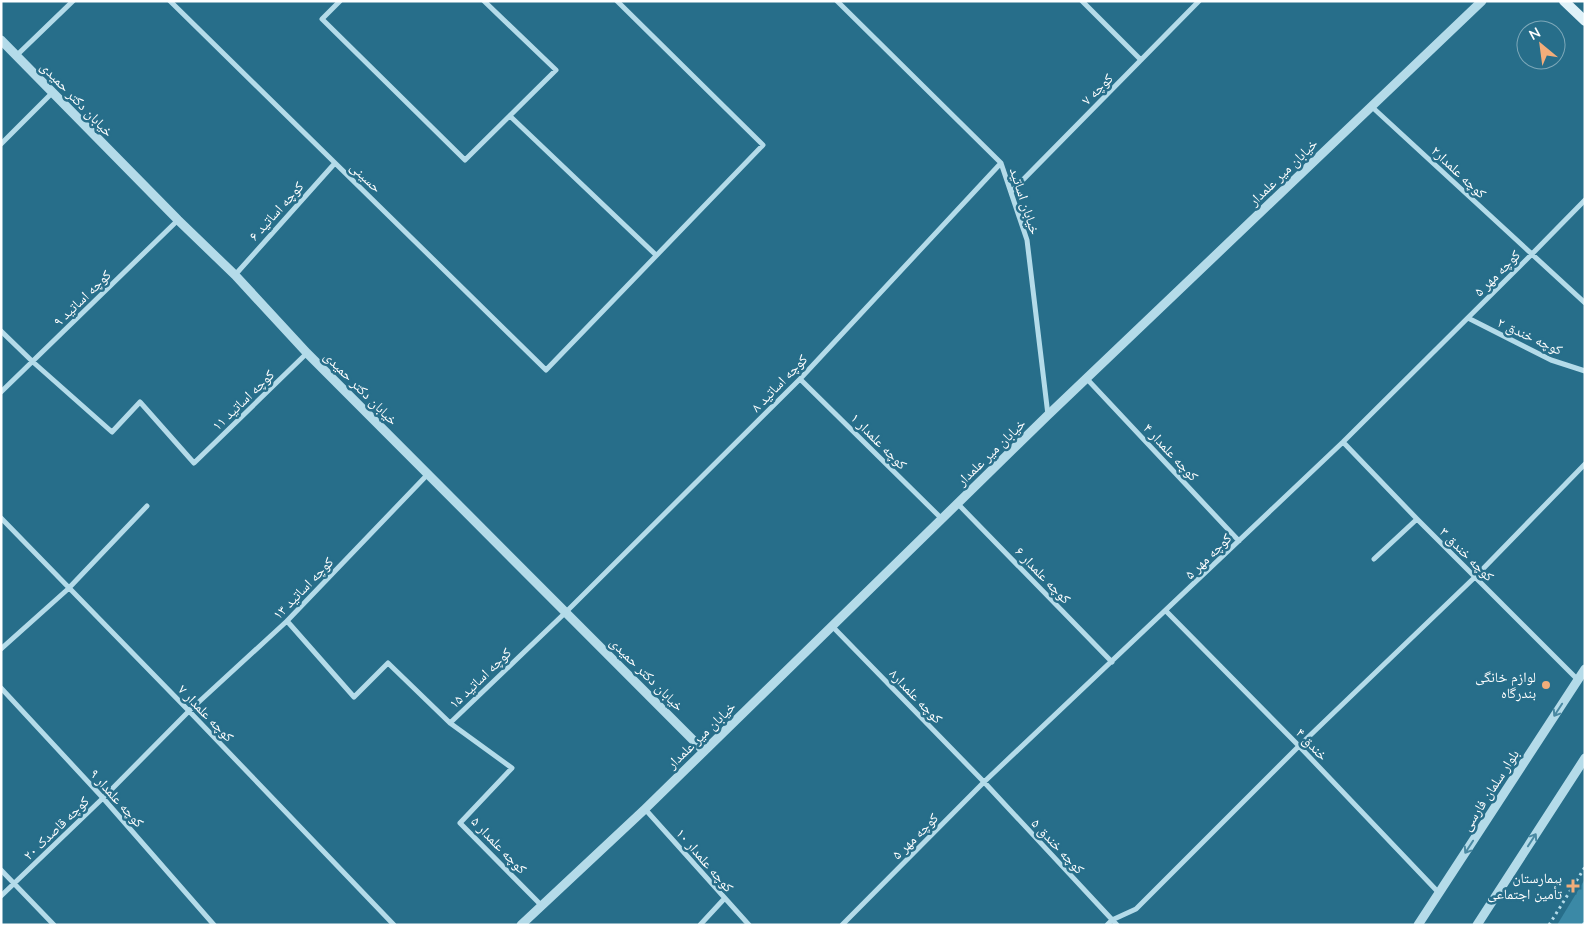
<svg xmlns="http://www.w3.org/2000/svg" width="1586" height="926" viewBox="0 0 1586 926" font-family="'Nunito Sans','Noto Naskh Arabic',sans-serif">
<style>
.green{fill:#3b89a6}
.lines{fill:none;stroke-linecap:round;stroke-linejoin:round}
.path{stroke:#b4dbe9;stroke-width:3;stroke-dasharray:2.5 4;stroke-linecap:butt}
.minor{stroke:#b4dbe9;stroke-width:5}
.tertiary{stroke:#b4dbe9;stroke-width:9}
.secondary{stroke:#dff1f8;stroke-width:10}
.oneway{stroke:#4a89a2}
.poi-dot{fill:#f2ad7a;stroke:#276e8a;stroke-width:2}
.labels{text-anchor:middle;stroke-width:5;stroke-linejoin:round;paint-order:stroke}
.street-label{font-size:14px;fill:#fff;stroke:#276e8a}
.poi-label{font-size:14px;fill:#fff;stroke:#276e8a;text-anchor:end}
</style>
<rect width="100%" height="100%" fill="#276e8a"/>
<!-- green -->
<path class="green" d="M 1585,879 L 1585,925 L 1557,925 Z"/>
<g class="lines">
<!-- path -->
<path class="path" d="M 1549,925 L 1585,867
M 1583,925 L 1585,922"/>
<!-- minor -->
<path class="minor" d="M 170,1 L 546,370 L 763,145 L 617,1
M 340,1 L 322,19 L 465,160 L 556,70 L 484,1
M 837,1 L 1001,163 L 1027,240 L 1048,415
M 1082,1 L 1141,60
M 16,56 L 73,1
M 1371,106 L 1585,303
M 511,117 L 656,255
M 1,144 L 52,93
M 1011,192 L 1199,1
M 235,275 L 335,163
M 1468,318 L 1551,360 L 1585,371
M 1,331 L 33,362 L 112,432 L 140,402 L 194,463 L 307,353
M 800,379 L 942,519
M 1087,379 L 1239,541
M 1,392 L 178,220
M 1343,442 L 1417,519 L 1578,680
M 958,504 L 1112,662
M 1,518 L 189,711 L 394,925
M 1374,559 L 1417,519
M 1166,611 L 1299,746 L 1439,893
M 287,621 L 354,697 L 388,663 L 450,723 L 512,768 L 460,823 L 541,905
M 832,626 L 984,782 L 1117,925
M 1,649 L 68,589 L 147,506
M 1,688 L 103,798 L 214,925
M 450,723 L 566,612 L 800,379 L 1001,163
M 645,809 L 749,925
M 1,870 L 54,925
M 1,896 L 103,798 L 189,711 L 287,621 L 428,474
M 700,925 L 724,899
M 842,925 L 984,782 L 1343,442 L 1531,255 L 1585,200
M 1107,925 L 1112,920 L 1136,909 L 1299,746 L 1475,577 L 1585,464"/>
<!-- tertiary -->
<path class="tertiary" d="M 1,40 L 178,220 L 235,275 L 307,353 L 704,751
M 521,925 L 645,809 L 1048,415 L 1482,1
M 1418,925 L 1585,669
M 1477,925 L 1585,758"/>
<!-- secondary -->
<path class="secondary" d="M 1564,1 L 1585,21"/>
</g>
<!-- one-way arrows -->
<defs><path id="oneway-shaft" d="M-6 0H5M1.5-3L5.5 0L1.5 3" fill="none" stroke-width="1.6" stroke-linecap="round" stroke-linejoin="round" transform="scale(1.25)"/></defs>
<g class="oneway">
<use href="#oneway-shaft" transform="translate(1558 710) rotate(123)"/>
<use href="#oneway-shaft" transform="translate(1532 840) rotate(-57)"/>
<use href="#oneway-shaft" transform="translate(1469 847) rotate(123)"/>
</g>
<!-- markers -->
<g class="poi-dot">
<circle cx="1546" cy="685" r="5"/>
<path d="M1570.5 878.5h5v5h5v5h-5v5h-5v-5h-5v-5h5z"/>
</g>
<g class="labels">
<!-- street labels -->
<g class="street-label">
<text transform="translate(1097 89) rotate(-45)" y="5">کوچه ۷</text>
<text transform="translate(77 99) rotate(46)" y="5">خیابان دکتر حمیدی</text>
<text transform="translate(1283 172) rotate(-44)" y="5">خیابان میر علمدار</text>
<text transform="translate(1459 172) rotate(43)" y="5">کوچه علمدار۲</text>
<text transform="translate(366 177) rotate(44)" y="5">حسینی</text>
<text transform="translate(1025 201) rotate(72)" y="5">خیابان اساتید</text>
<text transform="translate(276 211) rotate(-48)" y="5">کوچه اساتید ۶</text>
<text transform="translate(1497 273) rotate(-45)" y="5">کوچه مهر ۵</text>
<text transform="translate(82 298) rotate(-44)" y="5">کوچه اساتید ۹</text>
<text transform="translate(1530 336) rotate(25)" y="5">کوچه خندق ۲</text>
<text transform="translate(779 383) rotate(-46)" y="5">کوچه اساتید ۸</text>
<text transform="translate(361 388) rotate(45)" y="5">خیابان دکتر حمیدی</text>
<text transform="translate(243 400) rotate(-44)" y="5">کوچه اساتید ۱۱</text>
<text transform="translate(879 441) rotate(45)" y="5">کوچه علمدار ۱</text>
<text transform="translate(991 452) rotate(-44)" y="5">خیابان میر علمدار</text>
<text transform="translate(1171 452) rotate(47)" y="5">کوچه علمدار ۴</text>
<text transform="translate(1467 554) rotate(45)" y="5">کوچه خندق ۳</text>
<text transform="translate(1208 556) rotate(-44)" y="5">کوچه مهر ۵</text>
<text transform="translate(1043 575) rotate(46)" y="5">کوچه علمدار ۶</text>
<text transform="translate(303 588) rotate(-46)" y="5">کوچه اساتید ۱۳</text>
<text transform="translate(647 674) rotate(45)" y="5">خیابان دکتر حمیدی</text>
<text transform="translate(480 678) rotate(-44)" y="5">کوچه اساتید ۱۵</text>
<text transform="translate(916 696) rotate(46)" y="5">کوچه علمدار۸</text>
<text transform="translate(206 713) rotate(46)" y="5">کوچه علمدار ۷</text>
<text transform="translate(701 735) rotate(-44)" y="5">خیابان میر علمدار</text>
<text transform="translate(1312 744) rotate(46)" y="5">خندق ۴</text>
<text transform="translate(1490 790) rotate(-57)" y="5">بلوار سلمان فارسی</text>
<text transform="translate(117 798) rotate(48)" y="5">کوچه علمدار ۹</text>
<text transform="translate(56 828) rotate(-44)" y="5">کوچه قاصدک ۲۰</text>
<text transform="translate(915 836) rotate(-45)" y="5">کوچه مهر ۵</text>
<text transform="translate(499 845) rotate(46)" y="5">کوچه علمدار ۵</text>
<text transform="translate(1058 846) rotate(47)" y="5">کوچه خندق ۵</text>
<text transform="translate(705 860) rotate(49)" y="5">کوچه علمدار ۱۰</text>
</g>
<!-- poi labels -->
<g class="poi-label">
<text x="1536" y="682">لوازم خانگی<tspan x="1536" dy="16">بندرگاه</tspan></text>
<text x="1562" y="883">بیمارستان<tspan x="1562" dy="16">تأمین اجتماعی</tspan></text>
</g>
</g>
<!-- border -->
<rect width="1586" height="926" fill="none" stroke="#ffffff" stroke-width="5"/>
<!-- north arrow -->
<g transform="translate(1541 45) rotate(331)"><circle r="24" fill="#276e8a" stroke="#7da8b9"/>
<path d="M0-4L9 19L0 12L-9 19Z" fill="#f2ad7a"/>
<text y="-8" font-size="14" font-weight="bold" text-anchor="middle" fill="#ffffff">N</text>
</g>
</svg>
